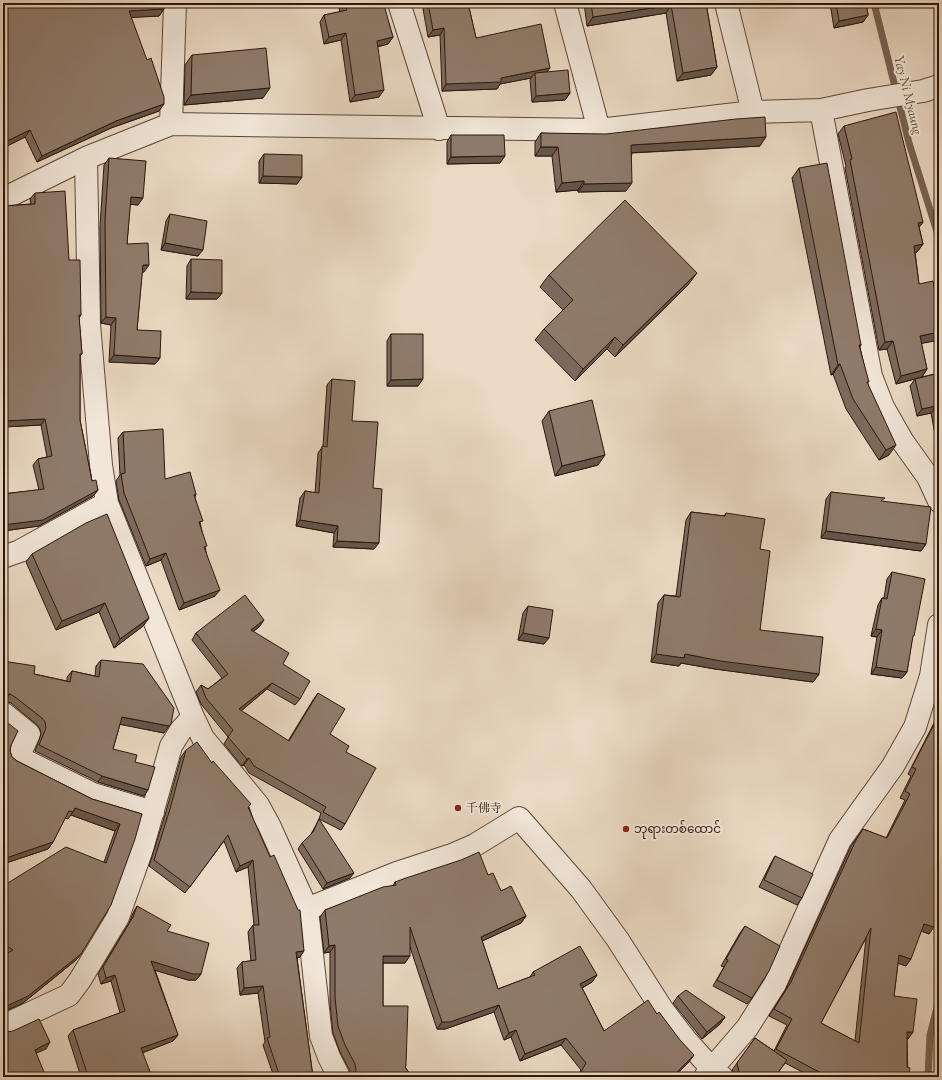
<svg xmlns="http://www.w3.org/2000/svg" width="942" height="1080" viewBox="0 0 942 1080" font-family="'Sorts Mill Goudy','Noto Serif SC','Noto Sans Myanmar',serif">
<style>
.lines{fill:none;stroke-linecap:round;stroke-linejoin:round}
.stream{stroke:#786354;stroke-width:7}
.minor-casing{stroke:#5c4739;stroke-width:24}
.minor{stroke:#f1e6d8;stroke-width:22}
.wall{fill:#7b6a5c;stroke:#2d160b;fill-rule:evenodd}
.shaded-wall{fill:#64564b;stroke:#2d160b}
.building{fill:#8f7b6b;stroke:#2d160b;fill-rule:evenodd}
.poi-dot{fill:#8f2418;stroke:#f1e6d8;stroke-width:1.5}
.labels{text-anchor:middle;stroke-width:4;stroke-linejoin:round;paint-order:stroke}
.poi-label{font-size:12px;fill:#2d160b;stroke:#f1e6d8;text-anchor:start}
.water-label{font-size:13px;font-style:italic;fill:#5f4a3b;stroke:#f1e6d8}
</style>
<rect width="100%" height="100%" fill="#ead9c3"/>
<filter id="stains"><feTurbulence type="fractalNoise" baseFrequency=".005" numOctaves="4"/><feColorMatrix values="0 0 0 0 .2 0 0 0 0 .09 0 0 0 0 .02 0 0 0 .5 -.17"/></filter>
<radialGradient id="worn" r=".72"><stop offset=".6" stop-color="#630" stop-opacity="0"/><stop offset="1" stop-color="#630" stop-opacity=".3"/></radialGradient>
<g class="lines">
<!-- stream -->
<path class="stream" d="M 874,3 L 909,143 L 939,238
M 928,1077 L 930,1035 L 939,1000"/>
<!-- minor casing -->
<g class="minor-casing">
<path id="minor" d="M 399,3 L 439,129
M 565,3 L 599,130
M 726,3 L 753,112
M 821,110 L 871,376 L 883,407 L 903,442 L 928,477 L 939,501
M 171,124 L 175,3
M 86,158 L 89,324 L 101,465 L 107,503 L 193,717 L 203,738 L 258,805 L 269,825 L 307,909 L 321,1036 L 329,1057 L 339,1077
M 3,199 L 86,158 L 171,124 L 599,130 L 753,112 L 821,110 L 868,100 L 923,91 L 939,86
M 3,557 L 20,551 L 107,503
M 3,713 L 29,734 L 18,757 L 93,794 L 153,812
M 307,909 L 397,873 L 452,855 L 475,845 L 519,818 L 581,889 L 618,940 L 662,1009 L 685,1039 L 712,1069 L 722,1077
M 3,1026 L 69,995 L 80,980 L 118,917 L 142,849 L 171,746 L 181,730 L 193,717
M 705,1077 L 747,1028 L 775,984 L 840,840 L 893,766 L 915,727 L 931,676 L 939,625"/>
</g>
<!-- minor -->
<use href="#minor" class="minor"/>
</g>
<!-- wall -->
<path class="wall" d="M 3,3 L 164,9 L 159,16 L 131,17 L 159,111 L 111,128 L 37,162 L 25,137 L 3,148 Z
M 338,3 L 382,3 L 393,37 L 388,44 L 377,47 L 379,97 L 350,102 L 341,40 L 324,44 L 320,22 L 324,15 L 340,12 Z
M 427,3 L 468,3 L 476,38 L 547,72 L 570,93 L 565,100 L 532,102 L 530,80 L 531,78 L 500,84 L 497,89 L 442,91 L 440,35 L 428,37 L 423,9 Z
M 584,3 L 706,3 L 717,67 L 711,75 L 677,81 L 666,13 L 587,26 Z
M 830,3 L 866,3 L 868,15 L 863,22 L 834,28 Z
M 192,55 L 263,98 L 184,105 L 185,65 Z
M 844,126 L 923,222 L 919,227 L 923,244 L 917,252 L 915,252 L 919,284 L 939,309 L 939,340 L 921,343 L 927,369 L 922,377 L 939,373 L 939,440 L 936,440 L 931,413 L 917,416 L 910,386 L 915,379 L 896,384 L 887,349 L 879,350 L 845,168 L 846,166 L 838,134 Z
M 541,133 L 760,146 L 632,153 L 626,191 L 578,192 L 578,190 L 556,192 L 552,156 L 535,156 L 535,142 Z
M 451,135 L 500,163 L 447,164 L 447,142 Z
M 264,154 L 302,177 L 297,184 L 259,183 L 259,161 Z
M 109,158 L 138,205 L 130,204 L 127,244 L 144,272 L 142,272 L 137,330 L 160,358 L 155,364 L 109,362 L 111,325 L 101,323 L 100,227 L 104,165 Z
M 799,168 L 861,345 L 860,347 L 868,384 L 889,455 L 879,460 L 846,409 L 833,374 L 831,375 L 792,178 Z
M 35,193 L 69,260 L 81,315 L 79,318 L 82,354 L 80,356 L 80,420 L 92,481 L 98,490 L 93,496 L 39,526 L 3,531 L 3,494 L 39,490 L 33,465 L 38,459 L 47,457 L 41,425 L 3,427 L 3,206 L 31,204 L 30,199 Z
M 170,214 L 198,256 L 161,250 L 166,221 Z
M 191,259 L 222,293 L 217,299 L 186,299 L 187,266 Z
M 549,275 L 688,285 L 615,357 L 607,349 L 575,381 L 535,340 L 544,329 L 563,310 L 540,287 Z
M 391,334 L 418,386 L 387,386 L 387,341 Z
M 332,379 L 352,421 L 373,488 L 374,549 L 333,547 L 334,533 L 296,526 L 300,498 L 305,491 L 315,493 L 318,453 L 323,446 L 327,385 Z
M 549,411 L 598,465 L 555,476 L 542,421 Z
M 123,432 L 165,479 L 196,494 L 195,497 L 215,596 L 179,610 L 161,560 L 146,566 L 119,500 L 116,481 L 120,475 L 118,438 Z
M 831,492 L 883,502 L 926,544 L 921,551 L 821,538 L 826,499 Z
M 691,512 L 724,516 L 726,513 L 760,549 L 760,630 L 819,674 L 813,682 L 715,669 L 681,663 L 679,666 L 651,662 L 658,603 L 664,595 L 676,596 L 686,520 Z
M 32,554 L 149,618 L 143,626 L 114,648 L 99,612 L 56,630 L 26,562 Z
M 892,572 L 912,639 L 907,672 L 902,678 L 871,674 L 877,637 L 871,636 L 878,605 L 882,598 L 884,598 L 887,579 Z
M 528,606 L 544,644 L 518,640 L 523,613 Z
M 260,626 L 253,632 L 283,664 L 300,699 L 295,705 L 267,689 L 241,711 L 288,741 L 313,700 L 318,693 L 330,734 L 346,752 L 345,824 L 341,830 L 319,819 L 350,878 L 323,889 L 298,849 L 302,843 L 311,834 L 316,825 L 319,819 L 321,813 L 249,773 L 244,765 L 242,766 L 224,744 L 228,737 L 201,704 L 196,692 L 201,685 L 208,689 L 222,678 L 192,640 L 196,633 Z
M 101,660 L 164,733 L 120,724 L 113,749 L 135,762 L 144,796 L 98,782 L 35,751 L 41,734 L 40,729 L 37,725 L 11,703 L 5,701 L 3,701 L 3,661 L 34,674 L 67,681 L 67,677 L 72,671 L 95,676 L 96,666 Z
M 939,715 L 936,828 L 929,934 L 921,931 L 906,966 L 898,963 L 894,996 L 913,1032 L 908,1039 L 907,1039 L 908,1077 L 812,1077 L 785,1063 L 775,1077 L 734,1077 L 732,1070 L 755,1038 L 774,1051 L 787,1025 L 769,1016 L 786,989 L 851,846 L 863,829 L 886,838 L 905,800 L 900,798 L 911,776 L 908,774 L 935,721 ZM 866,938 L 856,1031 L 855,1041 L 821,1023 Z
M 3,719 L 11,745 L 10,751 L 12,757 L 17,761 L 92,799 L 142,814 L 81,954 L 76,960 L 23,1003 L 3,1012 L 3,956 L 5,954 L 3,953 L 3,886 L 104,862 L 115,831 L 71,815 L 68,819 L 65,818 L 53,842 L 48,849 L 3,864 Z
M 186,750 L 212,763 L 249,807 L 300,957 L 297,958 L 313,1077 L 274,1077 L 263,1045 L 265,1042 L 258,993 L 240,995 L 237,968 L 242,962 L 251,961 L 248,932 L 253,925 L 254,925 L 248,867 L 236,872 L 224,841 L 185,893 L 149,866 L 165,815 L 181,757 Z
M 775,856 L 802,898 L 797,905 L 759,887 L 771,863 Z
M 488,875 L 501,891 L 526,916 L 521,923 L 482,941 L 498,989 L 530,977 L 533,972 L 597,975 L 592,982 L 582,988 L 604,1031 L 689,1062 L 674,1077 L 577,1077 L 581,1070 L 561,1045 L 520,1061 L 511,1037 L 504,1040 L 494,1012 L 445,1029 L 437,1029 L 410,947 L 405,963 L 383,963 L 383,1006 L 406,1065 L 405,1067 L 412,1077 L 351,1077 L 350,1071 L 340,1052 L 333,1033 L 330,1004 L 330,952 L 324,953 L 320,917 L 325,910 L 393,886 L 395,882 Z
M 137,906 L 167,931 L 201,974 L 196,980 L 188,980 L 155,970 L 178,1035 L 173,1041 L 142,1053 L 152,1077 L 81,1077 L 68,1036 L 73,1030 L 120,1013 L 111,981 L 101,984 L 98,974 L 129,923 L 133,913 Z
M 745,926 L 752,998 L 747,1004 L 713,986 L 724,967 L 721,966 L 740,933 Z
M 678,996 L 725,1017 L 720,1024 L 702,1039 L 673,1003 Z"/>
<!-- shaded-wall -->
<path class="shaded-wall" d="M 233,3 L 239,3 L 232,5 Z
M 671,5 L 666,13 L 587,26 L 593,17 Z
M 164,9 L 159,16 L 124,18 L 129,11 Z
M 868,15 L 863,22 L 834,28 L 839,21 Z
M 444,28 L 440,35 L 428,37 L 433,30 Z
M 346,33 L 341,40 L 324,44 L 329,37 Z
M 393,37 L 388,44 L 372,48 L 377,41 Z
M 717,67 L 711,75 L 677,81 L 683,73 Z
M 550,68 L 545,75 L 535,73 L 531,78 L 500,84 L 497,89 L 442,91 L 446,84 L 501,78 Z
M 270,88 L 263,98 L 184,105 L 191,95 Z
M 384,90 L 379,97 L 350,102 L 355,95 Z
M 570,93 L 565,100 L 532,102 L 536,96 Z
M 164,104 L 159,111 L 111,128 L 37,162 L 42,156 L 116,121 Z
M 30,130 L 25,137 L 3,148 L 3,143 Z
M 766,137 L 760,146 L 625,153 L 631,145 Z
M 541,147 L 558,147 L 552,156 L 535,156 Z
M 505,156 L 500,163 L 447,164 L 451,157 Z
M 263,176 L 302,177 L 297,184 L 259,183 Z
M 584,181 L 578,190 L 556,192 L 562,183 Z
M 632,183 L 626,191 L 578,192 L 584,184 Z
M 131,197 L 143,198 L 138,205 L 126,204 Z
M 923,222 L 917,230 L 918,223 Z
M 165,243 L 203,250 L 198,256 L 161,250 Z
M 923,244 L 917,252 L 908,254 L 914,246 Z
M 143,265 L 149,265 L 144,272 L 138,272 Z
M 697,273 L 688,285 L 615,357 L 623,345 Z
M 191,292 L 222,293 L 217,299 L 186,299 Z
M 106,317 L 116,318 L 111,325 L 101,323 Z
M 939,332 L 939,340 L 914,345 L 920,336 Z
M 615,337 L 607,349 L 575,381 L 583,369 Z
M 893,341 L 887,349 L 879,350 L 885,342 Z
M 114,355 L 160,358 L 155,364 L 109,362 Z
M 840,364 L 833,374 L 831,375 L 838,365 Z
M 927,369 L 922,377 L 896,384 L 901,376 Z
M 423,379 L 418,386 L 387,386 L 391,380 Z
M 936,406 L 931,413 L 917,416 L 922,409 Z
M 45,419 L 41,425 L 3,427 L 3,421 Z
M 896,445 L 889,455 L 879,460 L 886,450 Z
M 605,455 L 598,465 L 555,476 L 562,466 Z
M 98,490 L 93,496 L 39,526 L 3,531 L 3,525 Z
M 300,520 L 338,526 L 334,533 L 296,526 Z
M 826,531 L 926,544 L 921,551 L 821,538 Z
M 337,541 L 379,543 L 374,549 L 333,547 Z
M 166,553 L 161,560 L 146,566 L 150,559 Z
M 220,590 L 215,596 L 179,610 L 184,603 Z
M 105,603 L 99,612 L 56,630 L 62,621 Z
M 149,618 L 143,626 L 114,648 L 120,639 Z
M 264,620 L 260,626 L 246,637 L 251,630 Z
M 876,629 L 882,630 L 877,637 L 871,636 Z
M 523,633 L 549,638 L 544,644 L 518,640 Z
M 656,654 L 685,654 L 819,674 L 813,682 L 715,669 L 681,663 L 679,666 L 651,662 Z
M 876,667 L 907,672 L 902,678 L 871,674 Z
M 272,683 L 267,689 L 235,716 L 239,709 Z
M 10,694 L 5,701 L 3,701 L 3,695 Z
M 122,717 L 169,726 L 164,733 L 118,724 Z
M 249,758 L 244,765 L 242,766 L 247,759 Z
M 102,776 L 148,790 L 144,796 L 98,782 Z
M 75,808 L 120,824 L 115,831 L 71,815 Z
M 53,842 L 48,849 L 3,864 L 3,859 Z
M 253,860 L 248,867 L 236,872 L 240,866 Z
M 354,873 L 350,878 L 323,889 L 327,883 Z
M 526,916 L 521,923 L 476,944 L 481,937 Z
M 924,924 L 934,927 L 929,934 L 919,930 Z
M 335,945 L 330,952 L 324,953 L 329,946 Z
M 304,951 L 300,957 L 292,959 L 296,952 Z
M 81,954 L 76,960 L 23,1003 L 3,1012 L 7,1006 Z
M 899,955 L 911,959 L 906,966 L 894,962 Z
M 383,956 L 410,956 L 405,963 L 378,963 Z
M 151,961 L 201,974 L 196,980 L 188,980 L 147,968 Z
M 115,975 L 111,981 L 101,984 L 106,978 Z
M 597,975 L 592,982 L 575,992 L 580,984 Z
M 263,986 L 258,993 L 240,995 L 244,988 Z
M 499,1005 L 494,1012 L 445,1029 L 437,1029 L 442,1022 Z
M 725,1017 L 720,1024 L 702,1039 L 707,1032 Z
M 516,1030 L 511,1037 L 504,1040 L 509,1033 Z
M 907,1032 L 913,1032 L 908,1039 L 902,1038 Z
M 178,1035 L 173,1041 L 136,1055 L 141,1048 Z
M 566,1038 L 561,1045 L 520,1061 L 525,1054 Z
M 50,1042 L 46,1049 L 30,1056 L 35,1050 Z
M 694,1055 L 689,1062 L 674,1077 L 672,1077 Z
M 821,1073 L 837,1077 L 818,1077 Z"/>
<!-- building -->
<path class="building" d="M 3,3 L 163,3 L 164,9 L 129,11 L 147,60 L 151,58 L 164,97 L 164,104 L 116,121 L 42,156 L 30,130 L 3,143 Z
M 344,3 L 382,3 L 383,5 L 384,5 L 393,37 L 377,41 L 384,90 L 355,95 L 346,33 L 329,37 L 324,15 L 347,10 Z
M 428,3 L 468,3 L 476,38 L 541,24 L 550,68 L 501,78 L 501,82 L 446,84 L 444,28 L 433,30 Z
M 591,3 L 706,3 L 717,67 L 683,73 L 671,5 L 593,17 Z
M 836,3 L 866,3 L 868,15 L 839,21 Z
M 266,48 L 270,88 L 191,95 L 192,55 Z
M 568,70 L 570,93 L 536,96 L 535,73 Z
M 896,112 L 923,222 L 918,223 L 923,244 L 914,246 L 919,284 L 933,281 L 939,309 L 939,332 L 920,336 L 927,369 L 901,376 L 893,341 L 885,342 L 850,160 L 852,159 L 844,126 Z
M 765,117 L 766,137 L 631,145 L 632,183 L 584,184 L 584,181 L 562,183 L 558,147 L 541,147 L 541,133 L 606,134 L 736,119 Z
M 451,135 L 504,135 L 505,156 L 451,157 Z
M 264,154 L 302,155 L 302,177 L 263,176 Z
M 109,158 L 146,161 L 143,198 L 131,197 L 127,244 L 148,243 L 149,265 L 143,265 L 137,330 L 161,331 L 160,358 L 114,355 L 116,318 L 106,317 L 105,220 Z
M 827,163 L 861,345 L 859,345 L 869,382 L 867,382 L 896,445 L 886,450 L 853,399 L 840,364 L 838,365 L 799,168 Z
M 65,191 L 69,260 L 80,260 L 81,315 L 79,315 L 82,354 L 80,354 L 80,420 L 92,481 L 96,480 L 98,490 L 43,520 L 3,525 L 3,494 L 44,489 L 38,459 L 52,456 L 45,419 L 3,421 L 3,231 L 4,231 L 3,206 L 35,204 L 35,193 Z
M 625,200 L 697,273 L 623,345 L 615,337 L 583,369 L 544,329 L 573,300 L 549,275 Z
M 170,214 L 207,221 L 203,250 L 165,243 Z
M 191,259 L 222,260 L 222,293 L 191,292 Z
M 391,334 L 423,334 L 423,379 L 391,380 Z
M 939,373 L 939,423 L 936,406 L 922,409 L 915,379 Z
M 332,379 L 355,381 L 352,421 L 378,422 L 373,488 L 382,489 L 379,543 L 337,541 L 338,526 L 300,520 L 305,491 L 319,493 L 322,446 L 327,447 Z
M 592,400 L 605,455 L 562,466 L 549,411 Z
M 163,429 L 165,479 L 190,472 L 196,494 L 194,495 L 203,521 L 199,522 L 207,546 L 204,547 L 220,590 L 184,603 L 166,553 L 150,559 L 124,493 L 121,474 L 125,473 L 123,432 Z
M 831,492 L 885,498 L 881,501 L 931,507 L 926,544 L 826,531 Z
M 691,512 L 725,516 L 726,513 L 765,519 L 760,549 L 770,551 L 760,630 L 823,637 L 819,674 L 721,661 L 685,654 L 684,658 L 656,654 L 664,595 L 680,597 Z
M 107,514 L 149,618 L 120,639 L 105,603 L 62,621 L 32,554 L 86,523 Z
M 892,572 L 925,579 L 914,636 L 913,636 L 907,672 L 876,667 L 882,630 L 876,629 L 882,598 L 887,599 Z
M 245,595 L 264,620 L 251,630 L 289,653 L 283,664 L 310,681 L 300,699 L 272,683 L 239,709 L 289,741 L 318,693 L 345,709 L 330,734 L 349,746 L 346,752 L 376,768 L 345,824 L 323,812 L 326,807 L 254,766 L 249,758 L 247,759 L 228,737 L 233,730 L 206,698 L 201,685 L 208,689 L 228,674 L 196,633 Z
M 3,601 L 6,624 L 3,624 Z
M 528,606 L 553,610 L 549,638 L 523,633 Z
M 101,660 L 143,664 L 174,708 L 171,724 L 169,726 L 122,717 L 113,749 L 137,755 L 135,762 L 155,767 L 148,790 L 102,776 L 39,745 L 46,728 L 45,722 L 42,718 L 15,697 L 10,694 L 3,695 L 3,661 L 35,666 L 34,674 L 70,682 L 72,671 L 99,677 Z
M 939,715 L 939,822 L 936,828 L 939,829 L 939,915 L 934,927 L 924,924 L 911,959 L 899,955 L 894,996 L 917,999 L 913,1032 L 907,1032 L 907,1067 L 910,1068 L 908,1077 L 837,1077 L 821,1073 L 776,1049 L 792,1019 L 774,1009 L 791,982 L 856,840 L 863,829 L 887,838 L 910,794 L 905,791 L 916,769 L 912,767 ZM 871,928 L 859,1043 L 821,1023 Z
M 3,719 L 18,731 L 11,745 L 10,751 L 12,757 L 17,761 L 92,799 L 142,814 L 135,839 L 111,905 L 81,954 L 28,996 L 7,1006 L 3,999 L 3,956 L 13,950 L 3,943 L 3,886 L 66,847 L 106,863 L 120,824 L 75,808 L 73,812 L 69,811 L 53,842 L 3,859 Z
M 197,742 L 212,763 L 213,761 L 251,804 L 248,807 L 270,857 L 274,855 L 298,910 L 300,910 L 304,951 L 296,952 L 313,1077 L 280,1077 L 267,1038 L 270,1037 L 263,986 L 244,988 L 242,962 L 256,960 L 253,925 L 259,925 L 253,860 L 240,866 L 228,835 L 190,887 L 154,860 L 170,809 L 186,750 Z
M 319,819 L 354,873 L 327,883 L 302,843 L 313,832 Z
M 479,852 L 488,875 L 493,873 L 501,891 L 511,886 L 526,916 L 481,937 L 498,989 L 535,975 L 533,972 L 580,946 L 597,975 L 580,984 L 604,1031 L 648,1000 L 657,1014 L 659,1012 L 680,1040 L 694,1055 L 672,1077 L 578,1077 L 586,1063 L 566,1038 L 525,1054 L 516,1030 L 509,1033 L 499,1005 L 450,1022 L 442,1022 L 410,927 L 410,956 L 383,956 L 383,1006 L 408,1006 L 406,1065 L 405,1067 L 412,1077 L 354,1077 L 356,1070 L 355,1064 L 345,1045 L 338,1026 L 335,997 L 335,945 L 329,946 L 325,910 L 383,887 L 396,885 L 395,882 L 406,878 L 461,860 Z
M 775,856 L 813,874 L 802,898 L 764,880 Z
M 137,906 L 171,925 L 167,931 L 209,943 L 201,974 L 193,974 L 151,961 L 178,1035 L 141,1048 L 152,1077 L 86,1077 L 88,1076 L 73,1030 L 125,1011 L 115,975 L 106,978 L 103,967 L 133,917 Z
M 745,926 L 780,946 L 769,971 L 752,998 L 717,980 L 728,960 L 726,959 Z
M 686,990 L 725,1017 L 707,1032 L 678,996 Z
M 39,1019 L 50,1042 L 35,1050 L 46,1077 L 3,1077 L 3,1030 L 6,1032 L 13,1031 Z
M 755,1038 L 787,1060 L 775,1077 L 737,1077 L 739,1072 L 737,1063 Z
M 215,1073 L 224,1077 L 213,1077 Z
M 332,1073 L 334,1077 L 332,1077 Z"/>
<!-- markers -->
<g class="poi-dot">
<circle cx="458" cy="808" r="4"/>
<circle cx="626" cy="829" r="4"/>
</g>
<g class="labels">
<!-- poi labels -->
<g class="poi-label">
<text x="466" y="812">千佛寺</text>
<text x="634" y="833">ဘုရားတစ်ထောင်</text>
</g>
<!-- water labels -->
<g class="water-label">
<text transform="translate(909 95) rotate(76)" y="5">Yay Ni Myaung</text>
</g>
</g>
<!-- margin -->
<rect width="942" height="1080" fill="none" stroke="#ead9c3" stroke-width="16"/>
<rect x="4" y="4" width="934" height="1072" fill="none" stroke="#2d160b" stroke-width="2"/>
<rect x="8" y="8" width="926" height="1064" fill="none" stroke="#2d160b"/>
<rect width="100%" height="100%" filter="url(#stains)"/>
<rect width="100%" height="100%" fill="url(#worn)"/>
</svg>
